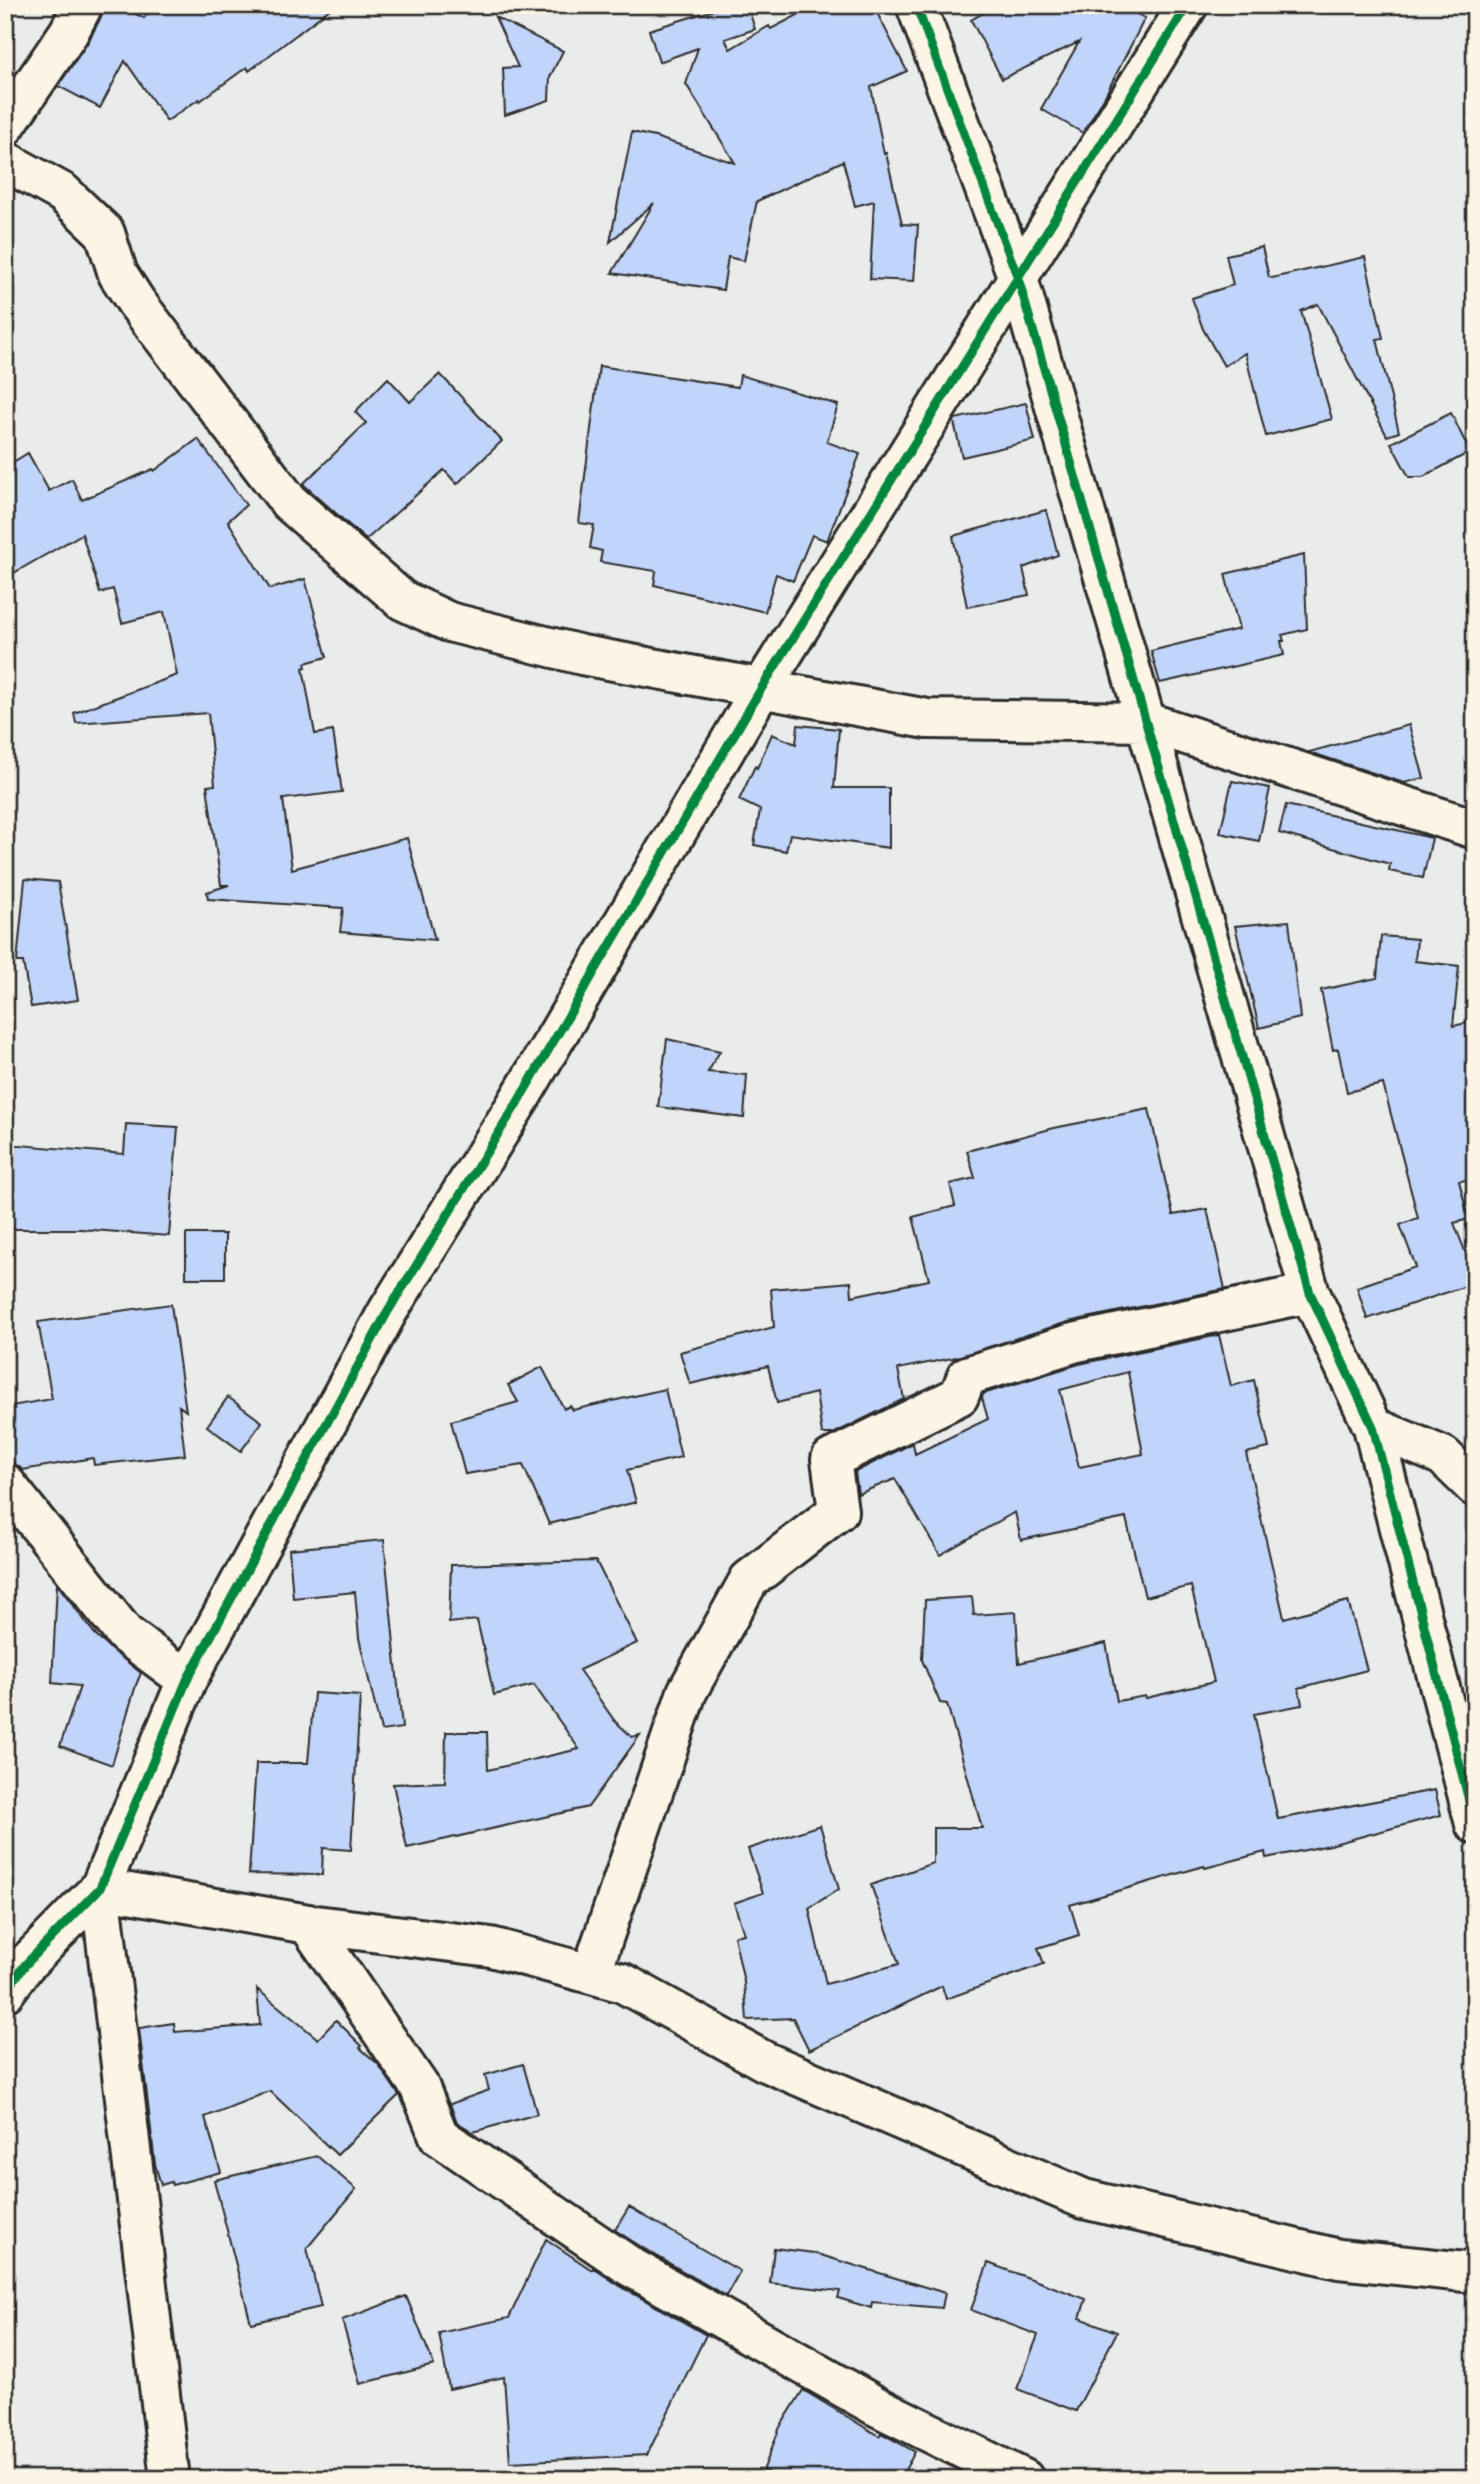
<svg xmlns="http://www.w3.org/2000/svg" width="1480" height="2484" viewBox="0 0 1480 2484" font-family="Mali,sans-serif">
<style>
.building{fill:#c1d4f9;stroke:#2b2b2b;stroke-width:2;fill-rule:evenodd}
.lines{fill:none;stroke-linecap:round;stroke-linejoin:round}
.minor-casing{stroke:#2b2b2b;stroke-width:44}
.minor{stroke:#fcf5e5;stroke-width:38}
.cycleway-casing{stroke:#fcf5e5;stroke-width:13}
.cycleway{stroke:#00873e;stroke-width:9}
</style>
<rect width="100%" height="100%" fill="#eaebeb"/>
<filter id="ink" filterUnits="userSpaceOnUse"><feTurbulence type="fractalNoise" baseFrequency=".0143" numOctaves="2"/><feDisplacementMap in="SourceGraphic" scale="14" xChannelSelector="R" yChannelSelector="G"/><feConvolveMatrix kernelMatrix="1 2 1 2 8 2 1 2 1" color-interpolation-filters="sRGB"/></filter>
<g filter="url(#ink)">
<!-- building -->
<path class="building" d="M 105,5 L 118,5 L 144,18 L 154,5 L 335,5 L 249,71 L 247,67 L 200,101 L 199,99 L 167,121 L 125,61 L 100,108 L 58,86 L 88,42 L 102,15 Z
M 730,5 L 747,5 L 755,29 L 725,39 L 730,49 L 769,26 L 771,29 L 817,5 L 873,5 L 907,71 L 871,87 L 883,149 L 884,154 L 886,153 L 902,224 L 918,225 L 914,281 L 870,279 L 874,201 L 855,206 L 843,161 L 757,201 L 744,261 L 728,257 L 723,290 L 612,273 L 654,203 L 610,242 L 632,132 L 655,137 L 735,163 L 686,84 L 698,48 L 659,62 L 649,30 Z
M 997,5 L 1154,5 L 1137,14 L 1145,18 L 1105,96 L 1083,133 L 1041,109 L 1079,42 L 1002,79 L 971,20 Z
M 495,17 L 563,51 L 550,77 L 549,100 L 505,115 L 503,68 L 518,67 Z
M 1262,247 L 1269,277 L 1272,278 L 1365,257 L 1383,338 L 1377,339 L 1399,432 L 1387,436 L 1318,304 L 1301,311 L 1332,419 L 1266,436 L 1245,353 L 1224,366 L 1203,329 L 1192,298 L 1233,285 L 1226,255 Z
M 599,366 L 738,387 L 740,375 L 838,405 L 827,442 L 860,454 L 827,541 L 812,535 L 793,581 L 776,574 L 765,612 L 654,585 L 656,571 L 600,562 L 602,551 L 590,548 L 594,525 L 579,523 Z
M 440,374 L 502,441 L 457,484 L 444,470 L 366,540 L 303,484 L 366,423 L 355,412 L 388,378 L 410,402 Z
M 1026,403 L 1035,440 L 962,457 L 954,422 L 955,419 Z
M 1451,413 L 1470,452 L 1423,477 L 1409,477 L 1391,443 Z
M 198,439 L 246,505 L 228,521 L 270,589 L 305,579 L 327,657 L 305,663 L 306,667 L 303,668 L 315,734 L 333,731 L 342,792 L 283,799 L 292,869 L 407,838 L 435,940 L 340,932 L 343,908 L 208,899 L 207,892 L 229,885 L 221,885 L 207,786 L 215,785 L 208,713 L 76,723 L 74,713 L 177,675 L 164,612 L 122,623 L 113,589 L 100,593 L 82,534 L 5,578 L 5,467 L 28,453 L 49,491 L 72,479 L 82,500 L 153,469 L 154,471 Z
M 1046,510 L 1058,555 L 1023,568 L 1029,595 L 967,607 L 953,536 Z
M 1304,555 L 1307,629 L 1282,635 L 1284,641 L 1281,641 L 1284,655 L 1160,683 L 1151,651 L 1239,629 L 1225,574 Z
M 798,725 L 839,729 L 834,788 L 889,788 L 889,848 L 790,834 L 786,851 L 754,845 L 760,810 L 739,800 L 755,766 L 757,768 L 772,734 L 796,744 Z
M 1409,725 L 1424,778 L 1404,783 L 1309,752 Z
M 1232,781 L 1270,788 L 1259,841 L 1220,833 Z
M 1286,805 L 1432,838 L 1423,878 L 1389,871 L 1390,864 L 1279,833 Z
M 25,879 L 58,882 L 78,1000 L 31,1007 L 23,962 L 17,962 Z
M 1289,921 L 1300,1018 L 1259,1028 L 1235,926 Z
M 1381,936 L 1417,939 L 1415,961 L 1459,966 L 1453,1026 L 1475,1021 L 1475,1179 L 1459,1181 L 1469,1219 L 1454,1223 L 1475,1277 L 1475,1283 L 1367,1319 L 1357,1287 L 1416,1267 L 1400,1225 L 1418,1218 L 1383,1084 L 1347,1092 L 1338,1049 L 1333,1050 L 1321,990 L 1377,978 Z
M 667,1039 L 720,1051 L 708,1072 L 747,1075 L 744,1118 L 658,1107 Z
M 1149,1109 L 1173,1215 L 1207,1209 L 1225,1289 L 1068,1322 L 957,1357 L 898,1369 L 904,1399 L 833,1434 L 822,1434 L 816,1393 L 777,1403 L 768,1366 L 690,1384 L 680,1352 L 774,1327 L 771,1289 L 851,1282 L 852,1296 L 929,1280 L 913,1217 L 955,1206 L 950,1184 L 975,1178 L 967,1151 L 1054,1128 Z
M 126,1124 L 178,1127 L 169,1236 L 80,1229 L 5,1229 L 5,1187 L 10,1187 L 8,1144 L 124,1154 Z
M 186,1234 L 225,1234 L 225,1278 L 186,1278 Z
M 171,1304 L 186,1411 L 179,1406 L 185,1455 L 94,1465 L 93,1458 L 23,1470 L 14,1463 L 5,1462 L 5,1407 L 52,1399 L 38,1322 Z
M 1219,1335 L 1231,1386 L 1254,1380 L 1269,1448 L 1246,1453 L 1284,1618 L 1348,1601 L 1367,1670 L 1299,1688 L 1302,1705 L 1254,1714 L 1278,1819 L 1435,1790 L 1441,1815 L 1330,1845 L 1266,1858 L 1265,1852 L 1205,1868 L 1204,1866 L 1070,1905 L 1079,1935 L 1038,1948 L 1044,1964 L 946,1999 L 942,1986 L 809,2050 L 793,2018 L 747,2020 L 744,1982 L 734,1936 L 744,1934 L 734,1903 L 763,1893 L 748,1849 L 820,1825 L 839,1889 L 809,1908 L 826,1984 L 899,1964 L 871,1885 L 933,1863 L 933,1828 L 982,1828 L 947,1704 L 940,1703 L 922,1660 L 925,1600 L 972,1597 L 974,1615 L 1016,1612 L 1019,1663 L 1106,1643 L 1117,1701 L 1145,1696 L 1146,1698 L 1214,1682 L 1191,1586 L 1145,1597 L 1126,1518 L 1021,1540 L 1015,1512 L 940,1555 L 895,1479 L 858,1494 L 855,1472 L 913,1443 L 915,1454 L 988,1419 L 982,1398 L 983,1394 L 1079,1364 ZM 1128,1372 L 1143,1454 L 1079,1467 L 1060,1390 Z
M 542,1367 L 564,1409 L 570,1406 L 573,1410 L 665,1389 L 681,1457 L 627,1470 L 636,1502 L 549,1524 L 523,1465 L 465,1474 L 451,1421 L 518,1402 L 508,1385 Z
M 228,1397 L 262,1422 L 241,1451 L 207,1426 Z
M 384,1540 L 402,1728 L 381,1731 L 359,1638 L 355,1592 L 293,1598 L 289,1549 Z
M 596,1561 L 637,1643 L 579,1670 L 614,1720 L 632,1737 L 640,1735 L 588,1807 L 407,1848 L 393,1784 L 445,1782 L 446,1732 L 487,1732 L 488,1770 L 579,1749 L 534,1685 L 494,1695 L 477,1620 L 449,1623 L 451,1565 Z
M 57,1584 L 98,1638 L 141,1673 L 136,1685 L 112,1765 L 60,1746 L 80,1686 L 52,1683 Z
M 314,1693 L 360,1696 L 351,1850 L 323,1848 L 322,1875 L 249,1874 L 256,1763 L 308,1763 Z
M 257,1989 L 318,2039 L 336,2020 L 362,2046 L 360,2048 L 378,2064 L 399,2095 L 337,2155 L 270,2091 L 205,2117 L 221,2172 L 172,2185 L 171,2182 L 161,2185 L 155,2164 L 139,2028 L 174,2023 L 175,2032 L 260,2025 Z
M 523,2064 L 537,2114 L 473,2132 L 457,2122 L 450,2104 L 489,2090 L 485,2075 Z
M 317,2156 L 356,2189 L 307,2248 L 321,2307 L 251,2323 L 214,2180 Z
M 629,2207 L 740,2271 L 726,2296 L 643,2248 L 615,2230 Z
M 546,2239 L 592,2270 L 593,2268 L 620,2286 L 706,2335 L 647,2455 L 510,2462 L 504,2377 L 449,2389 L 439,2333 L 509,2318 Z
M 774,2248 L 814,2253 L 945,2293 L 942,2308 L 872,2302 L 871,2308 L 838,2298 L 840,2291 L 770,2283 Z
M 988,2263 L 1086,2299 L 1080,2318 L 1117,2332 L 1076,2411 L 1017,2389 L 1038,2335 L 971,2310 Z
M 406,2296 L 434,2365 L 360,2384 L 342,2320 Z
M 803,2390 L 879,2436 L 881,2433 L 915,2452 L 900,2479 L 786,2479 L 763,2471 L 780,2427 Z"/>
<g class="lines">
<!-- minor casing -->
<g class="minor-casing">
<path id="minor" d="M 916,5 L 1018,278 L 1310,1293 L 1373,1427 L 1475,1824
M 5,126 L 69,32 L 83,5
M 5,161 L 63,193 L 105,233 L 118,274 L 136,302 L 289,502 L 402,600 L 449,622 L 582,655 L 927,719 L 1147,722 L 1475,829
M 1373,1427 L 1443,1456 L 1475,1487
M 5,1483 L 125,1634 L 187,1680
M 100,1888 L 308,1924 L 491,1947 L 591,1974 L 623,1983 L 764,2061 L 1084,2199 L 1339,2259 L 1475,2273
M 100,1888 L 170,2479
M 308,1924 L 419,2086 L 439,2136 L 631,2267 L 876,2406 L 1024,2479
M 591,1974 L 687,1692 L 749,1580 L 838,1511 L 831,1459 L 959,1396 L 967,1376 L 1073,1343 L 1310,1293
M 5,1992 L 25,1965 L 100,1888 L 187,1680 L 388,1311 L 516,1105 L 761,689 L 1188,5"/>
</g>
<!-- minor -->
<use href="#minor" class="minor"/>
<!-- cycleway casing -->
<g class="cycleway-casing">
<path id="cycleway" d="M 916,5 L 1018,278 L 1310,1293 L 1373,1427 L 1475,1824
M 5,1992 L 25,1965 L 100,1888 L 187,1680 L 388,1311 L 516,1105 L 761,689 L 1188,5"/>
</g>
<!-- cycleway -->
<use href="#cycleway" class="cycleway"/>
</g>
</g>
<!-- margin -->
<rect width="1480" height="2484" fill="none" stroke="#fcf5e5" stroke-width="28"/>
<rect x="14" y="14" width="1452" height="2456" fill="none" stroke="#2b2b2b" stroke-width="2.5" filter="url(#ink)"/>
</svg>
